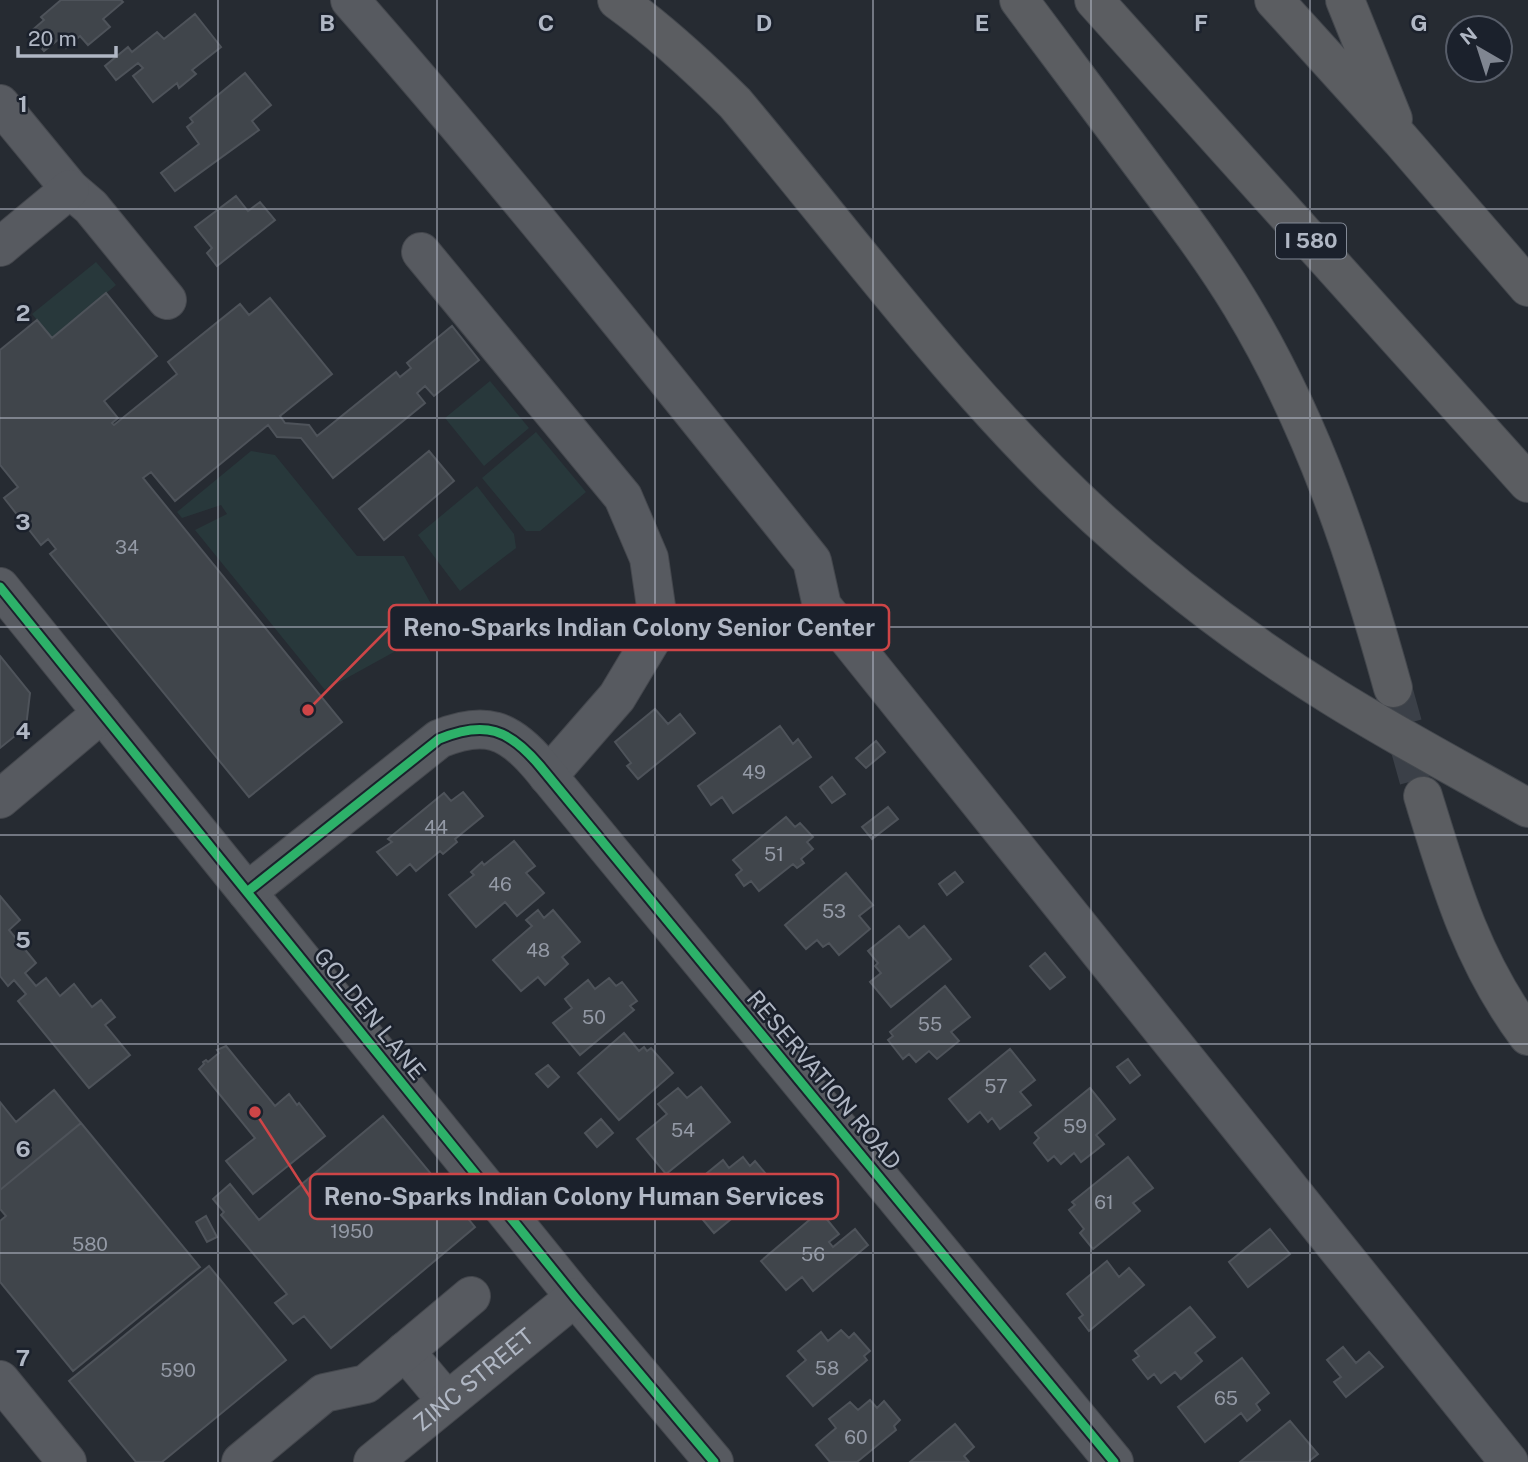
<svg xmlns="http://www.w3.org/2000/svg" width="1528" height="1462" viewBox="0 0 1528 1462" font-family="'Public Sans',sans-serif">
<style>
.green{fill:#28383b}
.building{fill:#40454b;stroke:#4e535a;stroke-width:2}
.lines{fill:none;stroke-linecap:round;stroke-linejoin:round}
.highway-tunnel{stroke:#3b4048;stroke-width:38;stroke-dasharray:38 19;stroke-linecap:butt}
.minor-casing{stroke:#44474d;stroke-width:40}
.highway-casing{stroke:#43474d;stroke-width:40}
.minor{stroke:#575a60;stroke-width:38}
.highway{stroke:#5b5d61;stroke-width:38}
.cycleway-casing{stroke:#1b212c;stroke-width:13}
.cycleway{stroke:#2db169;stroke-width:9}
.grid{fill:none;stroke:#b0b7c4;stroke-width:2;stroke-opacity:0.55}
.labels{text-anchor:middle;stroke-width:5;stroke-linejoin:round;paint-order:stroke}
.number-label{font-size:19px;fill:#949aa6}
.shield{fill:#1b212c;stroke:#838a96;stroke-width:2}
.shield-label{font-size:21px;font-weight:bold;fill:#b0b7c4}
.street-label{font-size:23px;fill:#b0b7c4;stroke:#1b212c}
.grid-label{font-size:23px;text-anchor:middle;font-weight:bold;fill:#b0b7c4;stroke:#1b212c;stroke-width:5;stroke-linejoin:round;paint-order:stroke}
.leader{fill:none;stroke:#ce4547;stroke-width:2.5}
.callout-dot{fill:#ce4547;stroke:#1b212c;stroke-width:2.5}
.callout{fill:#1b212c;stroke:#ce4547;stroke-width:2.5}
.callout-label{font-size:24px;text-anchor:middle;font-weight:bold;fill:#b0b7c4}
</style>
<rect width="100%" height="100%" fill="#262b32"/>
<!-- green -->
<path class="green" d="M 96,262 L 116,285 L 52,338 L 32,314 Z
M 490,381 L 529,428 L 484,466 L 445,418 Z
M 536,432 L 586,492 L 540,531 L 526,531 L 482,478 Z
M 251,451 L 275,455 L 357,556 L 404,556 L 443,625 L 325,690 L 195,530 L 227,514 L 221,505 L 182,518 L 177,512 Z
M 477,486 L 514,534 L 516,548 L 460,591 L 418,535 Z"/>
<!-- building -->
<path class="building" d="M 61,0 L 121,0 L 123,2 L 103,19 L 110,27 L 88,45 L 80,36 L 66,48 L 59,39 L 44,51 L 29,33 L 44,20 L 41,17 Z
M 195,14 L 221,47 L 192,70 L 196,74 L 179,88 L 177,83 L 153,102 L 133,76 L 143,68 L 138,63 L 116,80 L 105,66 L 128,47 L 132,52 L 157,32 L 164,39 Z
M 245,73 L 271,105 L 252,121 L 259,130 L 175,191 L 161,173 L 199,144 L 187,127 L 193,122 L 190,118 Z
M 236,196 L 248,211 L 260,202 L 275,220 L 217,266 L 207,253 L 212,248 L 195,227 Z
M 106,293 L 157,356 L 104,401 L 118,418 L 112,423 L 114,425 L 177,374 L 168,362 L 240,304 L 249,315 L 270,298 L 332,374 L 280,416 L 285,423 L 309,425 L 317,436 L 396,372 L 400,377 L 411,368 L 407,363 L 452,326 L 479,360 L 434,396 L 425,386 L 417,393 L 425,403 L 333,478 L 301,438 L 277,437 L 268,425 L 175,501 L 151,472 L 143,478 L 342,722 L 249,797 L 50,554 L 56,549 L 48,539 L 41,545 L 4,498 L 18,487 L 0,465 L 0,350 L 37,320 L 52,338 Z
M 429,451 L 454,481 L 384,540 L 359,509 Z
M 0,656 L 30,693 L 26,727 L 0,748 Z
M 655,709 L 668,724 L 680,714 L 695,733 L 638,779 L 627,766 L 631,763 L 615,742 Z
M 780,726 L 793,744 L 798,739 L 811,757 L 733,813 L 722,797 L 711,805 L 698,786 Z
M 876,741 L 885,752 L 866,768 L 856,758 Z
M 832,777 L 845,794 L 832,803 L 820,787 Z
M 463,792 L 483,816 L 455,839 L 457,842 L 443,854 L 440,851 L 416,871 L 410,864 L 397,875 L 377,852 L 392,842 L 388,839 L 444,793 L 451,801 Z
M 888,807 L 898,819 L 872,839 L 862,827 Z
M 786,817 L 795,827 L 800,823 L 813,837 L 807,842 L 813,849 L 801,859 L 804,863 L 797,868 L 793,864 L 759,891 L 751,881 L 744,886 L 736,875 L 742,870 L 733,860 Z
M 514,841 L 535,866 L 526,873 L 544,893 L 517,916 L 505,902 L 476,927 L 449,895 L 474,875 L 471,872 L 482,862 L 484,865 Z
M 955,872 L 963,882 L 947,895 L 939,884 Z
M 846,873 L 873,905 L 859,916 L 870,929 L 839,955 L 829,943 L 823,947 L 817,940 L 806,949 L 785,925 Z
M 0,896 L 20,920 L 9,930 L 36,963 L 25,973 L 36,986 L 46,978 L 60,996 L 74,984 L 92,1007 L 101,1000 L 115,1017 L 105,1025 L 130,1055 L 89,1088 L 18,1001 L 26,994 L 14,980 L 8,986 L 0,976 Z
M 538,910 L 544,918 L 553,910 L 580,942 L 562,957 L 568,964 L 545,985 L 538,977 L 521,991 L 493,960 L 532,926 L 526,920 Z
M 899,926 L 909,938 L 924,926 L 951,959 L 891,1007 L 870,982 L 881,973 L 875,966 L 878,963 L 868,951 Z
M 1045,953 L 1065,977 L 1050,989 L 1030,966 Z
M 609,978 L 616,986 L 622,982 L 637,1001 L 630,1006 L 634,1010 L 580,1055 L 553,1023 L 572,1008 L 565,999 L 588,980 L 595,989 Z
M 945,986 L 970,1017 L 951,1032 L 959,1041 L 937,1059 L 929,1051 L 916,1062 L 909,1054 L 903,1059 L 888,1040 L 893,1036 L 890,1032 Z
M 624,1033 L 639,1051 L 644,1047 L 647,1051 L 651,1048 L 673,1073 L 619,1120 L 578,1073 Z
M 226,1046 L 275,1106 L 289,1094 L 297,1105 L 299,1103 L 325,1136 L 253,1194 L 226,1161 L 255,1138 L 199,1069 L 204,1064 L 203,1062 L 206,1060 L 208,1062 L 219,1053 L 217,1050 Z
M 1010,1049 L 1035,1080 L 1020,1092 L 1031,1105 L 1000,1129 L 992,1118 L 988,1122 L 980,1112 L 968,1122 L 949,1099 Z
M 1128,1059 L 1140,1075 L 1130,1083 L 1117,1067 Z
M 548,1065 L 559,1077 L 548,1087 L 536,1074 Z
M 701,1087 L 730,1122 L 666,1174 L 637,1139 L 667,1114 L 658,1104 L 678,1088 L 687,1098 Z
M 1090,1088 L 1115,1119 L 1096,1135 L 1104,1144 L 1081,1162 L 1074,1153 L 1061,1164 L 1054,1156 L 1048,1161 L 1034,1143 L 1039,1138 L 1035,1133 Z
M 54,1090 L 81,1123 L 0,1190 L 0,1102 L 16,1122 Z
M 383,1116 L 475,1227 L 331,1348 L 304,1316 L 293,1324 L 275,1303 L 287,1294 L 221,1215 L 224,1212 L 213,1199 L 230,1184 L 259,1220 Z
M 601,1119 L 613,1133 L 597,1147 L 585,1133 Z
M 81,1123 L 200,1267 L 73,1371 L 0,1282 L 0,1221 L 6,1216 L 0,1209 L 0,1190 Z
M 743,1157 L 750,1166 L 755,1161 L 771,1180 L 766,1184 L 769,1188 L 714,1233 L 689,1203 L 708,1187 L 701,1178 L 723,1160 L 729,1168 Z
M 1128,1157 L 1153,1188 L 1133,1203 L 1140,1211 L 1093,1249 L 1080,1233 L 1084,1229 L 1069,1210 L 1075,1205 L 1072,1202 Z
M 655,1174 L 664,1176 L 674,1188 L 653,1205 L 636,1185 L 644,1178 L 647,1181 Z
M 820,1211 L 839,1234 L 829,1242 L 833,1247 L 855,1229 L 868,1245 L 813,1291 L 802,1277 L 786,1290 L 761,1261 Z
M 206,1216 L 217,1237 L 207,1242 L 196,1222 Z
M 1270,1229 L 1290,1254 L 1248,1287 L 1229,1262 Z
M 1107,1261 L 1119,1277 L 1129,1268 L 1144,1285 L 1089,1331 L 1079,1318 L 1083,1315 L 1067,1294 Z
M 209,1266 L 286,1360 L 162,1462 L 136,1462 L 69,1381 Z
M 1190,1307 L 1215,1337 L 1195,1353 L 1202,1361 L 1181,1379 L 1175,1372 L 1161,1383 L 1154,1374 L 1148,1379 L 1133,1360 L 1139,1356 L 1135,1351 Z
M 841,1330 L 849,1338 L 854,1333 L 870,1351 L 864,1356 L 867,1360 L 813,1406 L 787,1376 L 806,1360 L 798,1351 L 821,1332 L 828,1341 Z
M 1343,1347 L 1356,1363 L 1369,1352 L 1383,1367 L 1346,1397 L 1334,1382 L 1341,1377 L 1327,1360 Z
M 1242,1358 L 1269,1393 L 1256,1404 L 1260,1410 L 1247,1421 L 1241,1413 L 1205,1442 L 1178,1407 Z
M 870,1400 L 877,1408 L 884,1401 L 900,1420 L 894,1426 L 896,1430 L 857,1462 L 830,1462 L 816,1445 L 836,1428 L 829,1419 L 850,1402 L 858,1410 Z
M 1290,1421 L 1318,1454 L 1308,1462 L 1240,1462 Z
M 955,1424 L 974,1447 L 964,1456 L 969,1462 L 910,1462 Z"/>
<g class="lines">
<!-- highway-tunnel -->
<path class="highway-tunnel" d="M 1393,688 L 1423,796"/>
<!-- minor casing -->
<g class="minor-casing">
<g id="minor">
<path d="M 350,0 C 510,182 661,372 812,561 L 822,606 L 1509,1462"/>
<path d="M 0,104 L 70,189 L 91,207 L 167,300"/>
<path d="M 0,247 L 70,189"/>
<path d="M 421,252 L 623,497 L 649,558 L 659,627 L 617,697 L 548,776"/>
<path d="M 0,587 L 575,1297 L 714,1462"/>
<path d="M 0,799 L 102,713"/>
<path d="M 247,892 L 439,739 C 485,720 509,729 540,766 L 1114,1462"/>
<path d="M 405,1351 L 447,1401"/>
<path d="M 0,1380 L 67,1462"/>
<path d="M 241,1462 L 324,1393 L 366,1384 L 471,1296"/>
<path id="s1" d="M 373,1462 L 575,1297"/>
</g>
</g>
<!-- highway casing -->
<g class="highway-casing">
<path id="highway" d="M 617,0 C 660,31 698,66 735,103 C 853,243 961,393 1096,517 C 1169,584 1248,644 1332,696 C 1396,736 1462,771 1528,808
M 1019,0 C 1061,57 1104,113 1146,170 C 1179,214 1212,257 1241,305 C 1313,424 1356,554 1393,688
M 1094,0 L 1528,483
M 1274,0 L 1401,140 L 1528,287
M 1345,0 L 1393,119
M 1423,796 C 1450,884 1472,961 1528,1036"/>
</g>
<!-- minor -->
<use href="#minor" class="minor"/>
<!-- highway -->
<use href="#highway" class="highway"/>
<!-- cycleway casing -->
<g class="cycleway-casing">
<path id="cycleway" d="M 0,587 L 575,1297 L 714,1462
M 247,892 L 439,739 C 485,720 509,729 540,766 L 1114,1462"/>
</g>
<!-- cycleway -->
<use href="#cycleway" class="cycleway"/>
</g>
<!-- grid -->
<path class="grid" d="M 218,0 L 218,1462M 437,0 L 437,1462M 655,0 L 655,1462M 873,0 L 873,1462M 1091,0 L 1091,1462M 1310,0 L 1310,1462M 0,209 L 1528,209M 0,418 L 1528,418M 0,627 L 1528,627M 0,835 L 1528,835M 0,1044 L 1528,1044M 0,1253 L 1528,1253"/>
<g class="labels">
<!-- number labels -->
<g class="number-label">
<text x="127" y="554">34</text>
<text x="754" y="779">49</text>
<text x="436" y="834">44</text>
<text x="774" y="861">51</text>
<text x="500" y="891">46</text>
<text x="834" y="918">53</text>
<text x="538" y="957">48</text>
<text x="594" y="1024">50</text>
<text x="930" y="1031">55</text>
<text x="996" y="1093">57</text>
<text x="1075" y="1133">59</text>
<text x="683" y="1137">54</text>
<text x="1104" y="1209">61</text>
<text x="352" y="1238">1950</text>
<text x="90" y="1251">580</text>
<text x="813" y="1261">56</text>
<text x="827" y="1375">58</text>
<text x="178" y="1377">590</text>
<text x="1226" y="1405">65</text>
<text x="856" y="1444">60</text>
</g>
<!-- shield labels -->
<rect class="shield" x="1276" y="223.5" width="70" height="35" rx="5"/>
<g class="shield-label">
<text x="1311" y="248">I 580</text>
</g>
<!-- street labels -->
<g class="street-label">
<text transform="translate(370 1014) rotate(51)" y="8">GOLDEN LANE</text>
<text transform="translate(824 1080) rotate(50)" y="8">RESERVATION ROAD</text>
<text dy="8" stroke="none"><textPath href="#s1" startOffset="130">ZINC STREET</textPath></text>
</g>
</g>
<g class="grid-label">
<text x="327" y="31">B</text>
<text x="546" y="31">C</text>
<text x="764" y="31">D</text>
<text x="982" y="31">E</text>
<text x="1201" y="31">F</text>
<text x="1419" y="31">G</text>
<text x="23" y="112">1</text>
<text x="23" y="321">2</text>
<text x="23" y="530">3</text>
<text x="23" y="739">4</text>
<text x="23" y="948">5</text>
<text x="23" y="1157">6</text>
<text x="23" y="1366">7</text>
</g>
<!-- callouts -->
<path class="leader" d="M308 710L389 628M255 1112L310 1197"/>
<g class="callout-dot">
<circle cx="308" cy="710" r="7"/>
<circle cx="255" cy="1112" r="7"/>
</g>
<g class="callout">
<rect x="389" y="605" width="500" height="45" rx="7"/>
<rect x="310" y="1174" width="528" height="45" rx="7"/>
</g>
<g class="callout-label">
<text x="639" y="636">Reno-Sparks Indian Colony Senior Center</text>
<text x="574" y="1205">Reno-Sparks Indian Colony Human Services</text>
</g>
<!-- north arrow -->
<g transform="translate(1479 49) rotate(321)"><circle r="33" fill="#1b212c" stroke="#575d69" stroke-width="2"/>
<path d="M0-5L12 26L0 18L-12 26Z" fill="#808691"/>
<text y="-10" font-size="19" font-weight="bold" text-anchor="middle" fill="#b0b7c4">N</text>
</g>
<!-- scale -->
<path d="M18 46v10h98v-10" fill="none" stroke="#b0b7c4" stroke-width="3.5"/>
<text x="28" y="46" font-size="21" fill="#b0b7c4" stroke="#1b212c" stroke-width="5" paint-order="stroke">20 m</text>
</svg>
